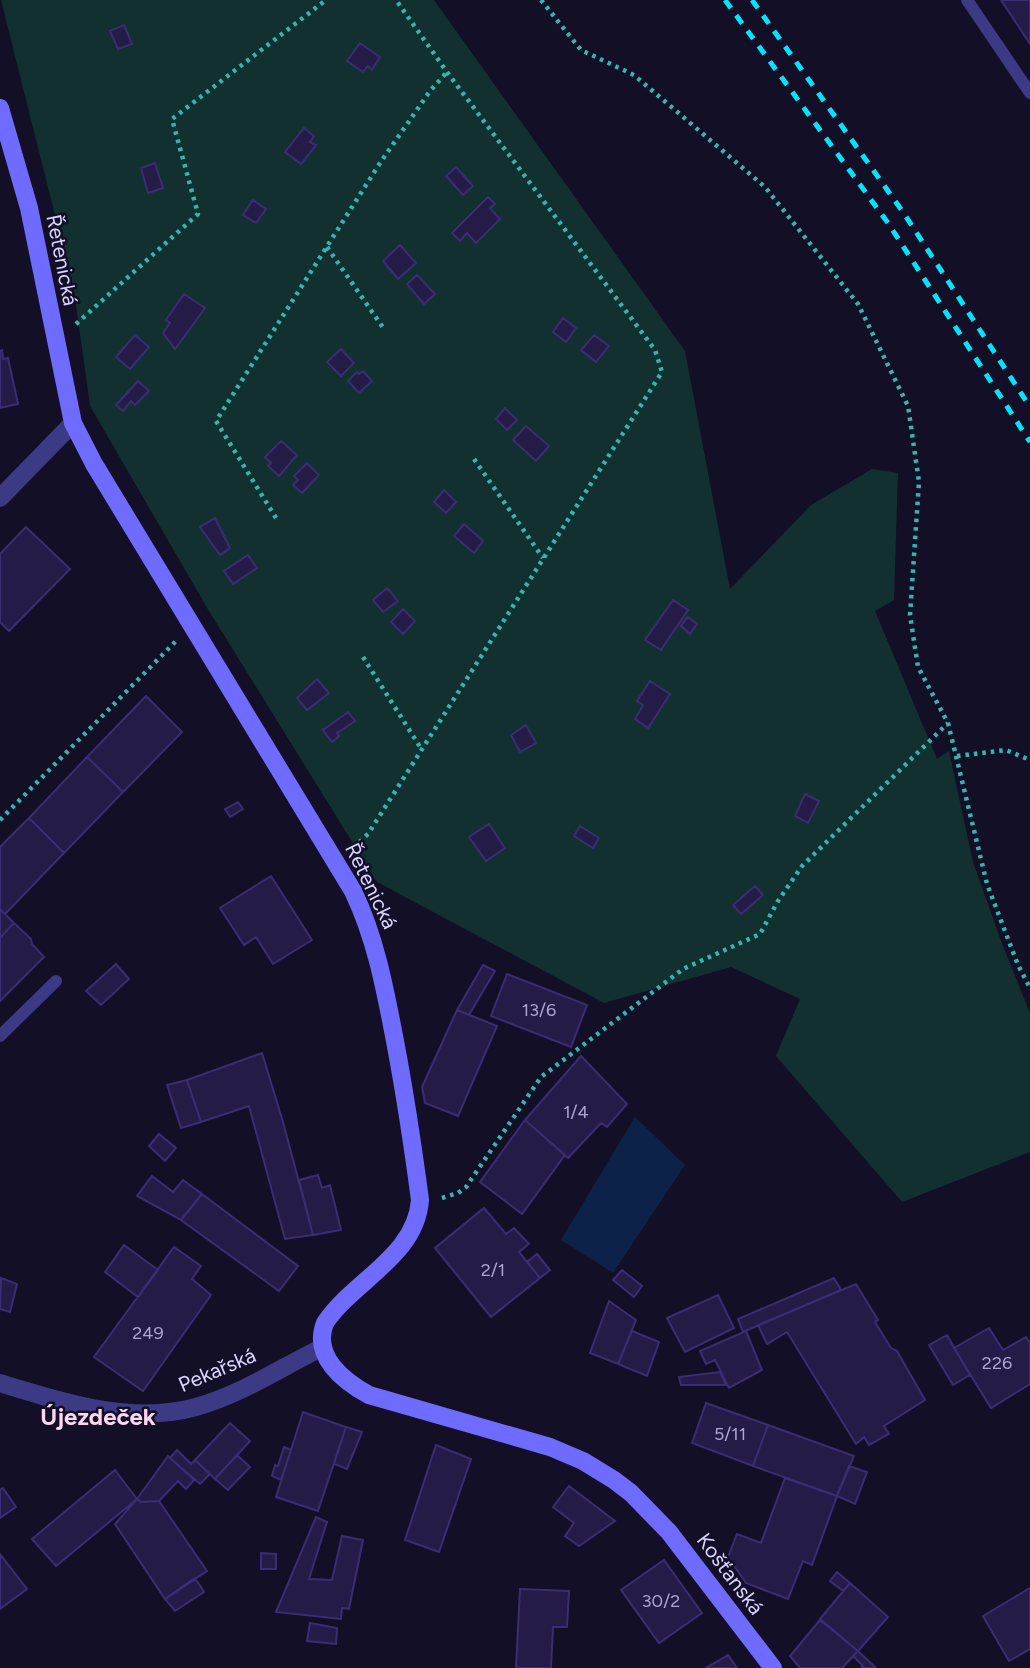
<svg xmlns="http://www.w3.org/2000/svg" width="1030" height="1668" viewBox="0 0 1030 1668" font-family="Figtree,sans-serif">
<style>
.green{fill:#12302f}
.water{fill:#0c2248}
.building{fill:#241b47;stroke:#3b2d73;stroke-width:2}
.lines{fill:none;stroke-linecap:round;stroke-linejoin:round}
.path{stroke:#2fb8b0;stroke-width:4.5;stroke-dasharray:3.5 5;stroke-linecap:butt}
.lane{stroke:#3d3a85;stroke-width:12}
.street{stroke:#3d3a85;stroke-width:18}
.secondary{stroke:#6f6bff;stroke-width:18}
.rail{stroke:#00e5ff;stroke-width:5;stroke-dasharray:10 9;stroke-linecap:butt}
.labels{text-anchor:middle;stroke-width:5;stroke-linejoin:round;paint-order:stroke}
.number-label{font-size:18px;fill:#aca6d1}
.street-label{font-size:21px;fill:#d9d4ff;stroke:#130f26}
.quarter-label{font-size:24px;font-weight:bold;fill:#ffd6f0;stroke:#130f26}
</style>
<rect width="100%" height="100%" fill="#130f26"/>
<!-- green -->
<path class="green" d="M 1,0 L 434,0 L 685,351 L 730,589 L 811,505 L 872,469 L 898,473 L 894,600 L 875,611 L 937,759 L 949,751 L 973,862 L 1001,941 L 1030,1013 L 1030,1152 L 902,1202 L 776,1056 L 800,999 L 731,967 L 604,1003 L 377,882 L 209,611 L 90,406 L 74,291 Z"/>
<!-- water -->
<path class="water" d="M 635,1117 L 685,1165 L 613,1273 L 561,1240 Z"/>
<!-- building -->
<path class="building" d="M 1001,0 L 1030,0 L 1030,44 Z
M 124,25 L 132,44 L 118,49 L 110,31 Z
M 360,43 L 380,57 L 372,70 L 368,66 L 363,72 L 347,61 Z
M 304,128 L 314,136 L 310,142 L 316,145 L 301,164 L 285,152 Z
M 155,163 L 163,188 L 148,193 L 141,168 Z
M 456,167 L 473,186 L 463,195 L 446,176 Z
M 488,197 L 495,204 L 490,208 L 500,219 L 476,243 L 467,233 L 460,241 L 452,233 Z
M 253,200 L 266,209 L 256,223 L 243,215 Z
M 400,245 L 416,263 L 398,279 L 383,261 Z
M 417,275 L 435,294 L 424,304 L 407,284 Z
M 184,294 L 205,308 L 175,349 L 163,333 L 170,323 L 166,320 Z
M 563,318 L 576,328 L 566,342 L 553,332 Z
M 135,335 L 149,347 L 130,369 L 116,357 Z
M 594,335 L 609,346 L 596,362 L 581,350 Z
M 341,349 L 354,363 L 341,376 L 327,362 Z
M 2,350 L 3,359 L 8,358 L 18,404 L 0,408 L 0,351 Z
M 363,371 L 372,381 L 359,393 L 348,381 L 357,372 L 359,374 Z
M 138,381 L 149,391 L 135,405 L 131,401 L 123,411 L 116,405 Z
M 505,408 L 517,420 L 507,430 L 496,419 Z
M 526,426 L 549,446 L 536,461 L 513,440 Z
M 281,441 L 297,455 L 279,476 L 268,466 L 271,463 L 265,457 Z
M 307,463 L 319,475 L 302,493 L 293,485 L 298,480 L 294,476 Z
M 444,490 L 456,502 L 446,513 L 434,502 Z
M 215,518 L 230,548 L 220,555 L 200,527 Z
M 464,524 L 483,541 L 474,553 L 454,536 Z
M 26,527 L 70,569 L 9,631 L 0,622 L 0,554 Z
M 248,555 L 257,568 L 233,584 L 224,571 Z
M 387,588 L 398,601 L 383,612 L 373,600 Z
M 673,600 L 688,610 L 661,650 L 645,640 Z
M 403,609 L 415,621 L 403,634 L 391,622 Z
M 688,617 L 697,624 L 690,634 L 681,626 Z
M 317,679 L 329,693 L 307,710 L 297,698 Z
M 650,681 L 670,694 L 648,728 L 635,719 L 643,705 L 637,701 Z
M 146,696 L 182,732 L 123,792 L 87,757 Z
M 348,712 L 355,721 L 337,733 L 339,736 L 332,742 L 323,730 Z
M 526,725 L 536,743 L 520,752 L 511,735 Z
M 87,757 L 123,792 L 64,853 L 29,818 Z
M 805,794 L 819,801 L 808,823 L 795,816 Z
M 238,802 L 243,809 L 230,817 L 225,809 Z
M 29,818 L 64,853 L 5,914 L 0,909 L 0,847 Z
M 489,824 L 505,848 L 486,861 L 469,837 Z
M 580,826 L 599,838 L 593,848 L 574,836 Z
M 271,876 L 312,940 L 273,964 L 256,937 L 244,945 L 220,908 Z
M 755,886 L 763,895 L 741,914 L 733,905 Z
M 0,909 L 14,923 L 0,938 Z
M 14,923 L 31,939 L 32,944 L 44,957 L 0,1001 L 0,938 Z
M 116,964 L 129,979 L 101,1005 L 86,991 Z
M 483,965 L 495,971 L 469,1015 L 457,1010 Z
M 507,974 L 587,1005 L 571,1047 L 491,1016 Z
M 457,1010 L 497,1026 L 458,1116 L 425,1103 L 422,1087 Z
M 262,1053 L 283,1122 L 313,1235 L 285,1239 L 249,1106 L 201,1122 L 187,1080 Z
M 581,1056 L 627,1104 L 607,1127 L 601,1123 L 568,1158 L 525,1120 Z
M 187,1080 L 201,1122 L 181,1128 L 167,1085 Z
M 525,1120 L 565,1155 L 522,1214 L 480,1182 Z
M 159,1134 L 176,1148 L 165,1161 L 149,1146 Z
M 318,1175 L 322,1188 L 330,1185 L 341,1230 L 313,1235 L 299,1180 Z
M 152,1176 L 173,1192 L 183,1180 L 202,1194 L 181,1220 L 137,1196 Z
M 202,1194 L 298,1266 L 279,1291 L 181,1220 Z
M 484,1208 L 506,1234 L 514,1228 L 529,1244 L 519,1252 L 540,1278 L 491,1317 L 435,1248 Z
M 124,1245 L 158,1270 L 138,1297 L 105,1272 Z
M 174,1247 L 201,1266 L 192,1279 L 211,1295 L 143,1391 L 94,1357 Z
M 537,1254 L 550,1270 L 540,1278 L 527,1262 Z
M 622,1270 L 642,1286 L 634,1297 L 613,1280 Z
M 1,1278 L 17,1284 L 10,1312 L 0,1309 Z
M 834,1278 L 841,1290 L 743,1332 L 738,1319 Z
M 856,1284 L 878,1320 L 875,1322 L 891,1348 L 897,1351 L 925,1400 L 884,1426 L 889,1434 L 869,1445 L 864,1437 L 856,1444 L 787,1332 L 767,1344 L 758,1325 Z
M 718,1295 L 734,1328 L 685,1352 L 667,1318 Z
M 609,1301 L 636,1320 L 618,1364 L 590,1353 Z
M 989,1328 L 1003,1350 L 1026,1337 L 1030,1343 L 1030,1384 L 991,1408 L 954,1348 Z
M 632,1331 L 659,1342 L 647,1376 L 618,1364 Z
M 746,1331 L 762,1370 L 729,1388 L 715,1360 L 706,1364 L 700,1351 Z
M 947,1335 L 970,1375 L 953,1385 L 929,1345 Z
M 720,1372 L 726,1385 L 681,1385 L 679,1377 Z
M 706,1403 L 768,1425 L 753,1466 L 692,1443 Z
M 303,1412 L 346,1427 L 318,1511 L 276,1497 Z
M 230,1423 L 250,1441 L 215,1479 L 195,1460 Z
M 768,1425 L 854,1456 L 837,1496 L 753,1466 Z
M 346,1427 L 362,1432 L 347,1469 L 334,1464 Z
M 436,1445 L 471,1459 L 439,1552 L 405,1540 Z
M 284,1447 L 291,1450 L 281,1480 L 272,1476 L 275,1465 L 278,1466 Z
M 177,1450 L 191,1464 L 195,1460 L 210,1474 L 200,1484 L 170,1458 Z
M 237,1455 L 250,1467 L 228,1490 L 215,1479 Z
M 168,1456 L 194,1480 L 186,1489 L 178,1481 L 159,1501 L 141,1502 L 137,1499 Z
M 849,1466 L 867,1472 L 855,1504 L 837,1496 Z
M 115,1470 L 137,1499 L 56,1566 L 32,1539 Z
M 785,1478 L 837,1496 L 812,1565 L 803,1561 L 788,1599 L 746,1583 L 728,1557 L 737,1534 L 761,1543 Z
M 569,1486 L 615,1521 L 579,1546 L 565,1536 L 574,1523 L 553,1507 Z
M 3,1488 L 16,1507 L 0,1518 L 0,1490 Z
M 137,1499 L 141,1502 L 159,1501 L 207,1571 L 165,1599 L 115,1524 Z
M 316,1517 L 327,1522 L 309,1579 L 332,1580 L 342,1536 L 363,1540 L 349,1609 L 342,1608 L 341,1619 L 276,1612 Z
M 261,1553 L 276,1554 L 276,1569 L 261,1569 Z
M 0,1554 L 27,1589 L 0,1609 Z
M 664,1560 L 702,1613 L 659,1643 L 621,1590 Z
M 837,1572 L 850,1583 L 843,1591 L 830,1581 Z
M 195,1578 L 204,1592 L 175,1611 L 165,1599 Z
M 850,1583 L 888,1617 L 858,1651 L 820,1619 Z
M 1030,1588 L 1030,1649 L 1009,1661 L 983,1616 Z
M 520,1589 L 569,1591 L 567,1627 L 553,1627 L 551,1668 L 516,1668 Z
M 820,1620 L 858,1651 L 842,1668 L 800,1668 L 790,1656 Z
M 310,1623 L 337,1628 L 336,1644 L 307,1641 Z
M 858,1651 L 876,1668 L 861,1668 L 863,1666 L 853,1656 Z
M 728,1655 L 737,1668 L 706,1668 Z"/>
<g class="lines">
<!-- path -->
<path class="path" d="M 541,0 L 581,50 L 634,75 L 765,187 L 858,304 L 908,406 L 919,482 L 910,615 L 918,667 L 948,723 L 987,884 L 1018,965 L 1030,988
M 327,247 L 384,329
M 76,324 L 198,214 L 172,119 L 326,0
M 474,459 L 543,558
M 276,518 L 216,421 L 380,163 L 430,91 L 447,72
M 363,657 L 422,750
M 957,756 L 1006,750 L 1030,760
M 0,820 L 176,641
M 353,848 L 368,834 L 662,372 L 655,350 L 447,72 L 396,0
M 442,1198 L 458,1193 L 466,1187 L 541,1077 L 683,969 L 760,934 L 778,901 L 802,866 L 948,723"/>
<!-- lane -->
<path class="lane" d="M 967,0 L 1030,93
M 0,1036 L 56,981"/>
<!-- street -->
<path class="street" d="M 0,498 L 73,423
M 0,1383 C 62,1402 131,1425 196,1407 C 240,1395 282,1367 323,1347"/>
<!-- secondary -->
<path class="secondary" d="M 0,108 L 29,208 L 73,423 L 94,464 L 353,891 C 376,939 385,989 395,1041 C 405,1094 413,1147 420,1200 C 416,1256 354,1280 325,1323 C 312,1356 343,1381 369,1395 L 550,1447 L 583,1461 L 614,1480 L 631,1493 L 669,1532 L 773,1668"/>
<!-- rail -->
<path class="rail" d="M 725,0 L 888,223 L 1030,442
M 752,0 L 903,212 L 1030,407"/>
</g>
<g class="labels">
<!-- number labels -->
<g class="number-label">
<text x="539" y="1016">13/6</text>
<text x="576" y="1118">1/4</text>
<text x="493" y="1276">2/1</text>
<text x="148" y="1339">249</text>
<text x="997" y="1369">226</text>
<text x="730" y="1440">5/11</text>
<text x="661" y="1607">30/2</text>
</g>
<!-- street labels -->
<g class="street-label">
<text transform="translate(62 260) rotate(79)" y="7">Řetenická</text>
<text transform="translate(371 886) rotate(64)" y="7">Řetenická</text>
<text transform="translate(217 1370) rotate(-23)" y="7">Pekařská</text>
<text transform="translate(730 1574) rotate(53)" y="7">Košťanská</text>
</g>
<!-- quarter labels -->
<g class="quarter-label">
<text x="98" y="1425">Újezdeček</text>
</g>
</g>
</svg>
